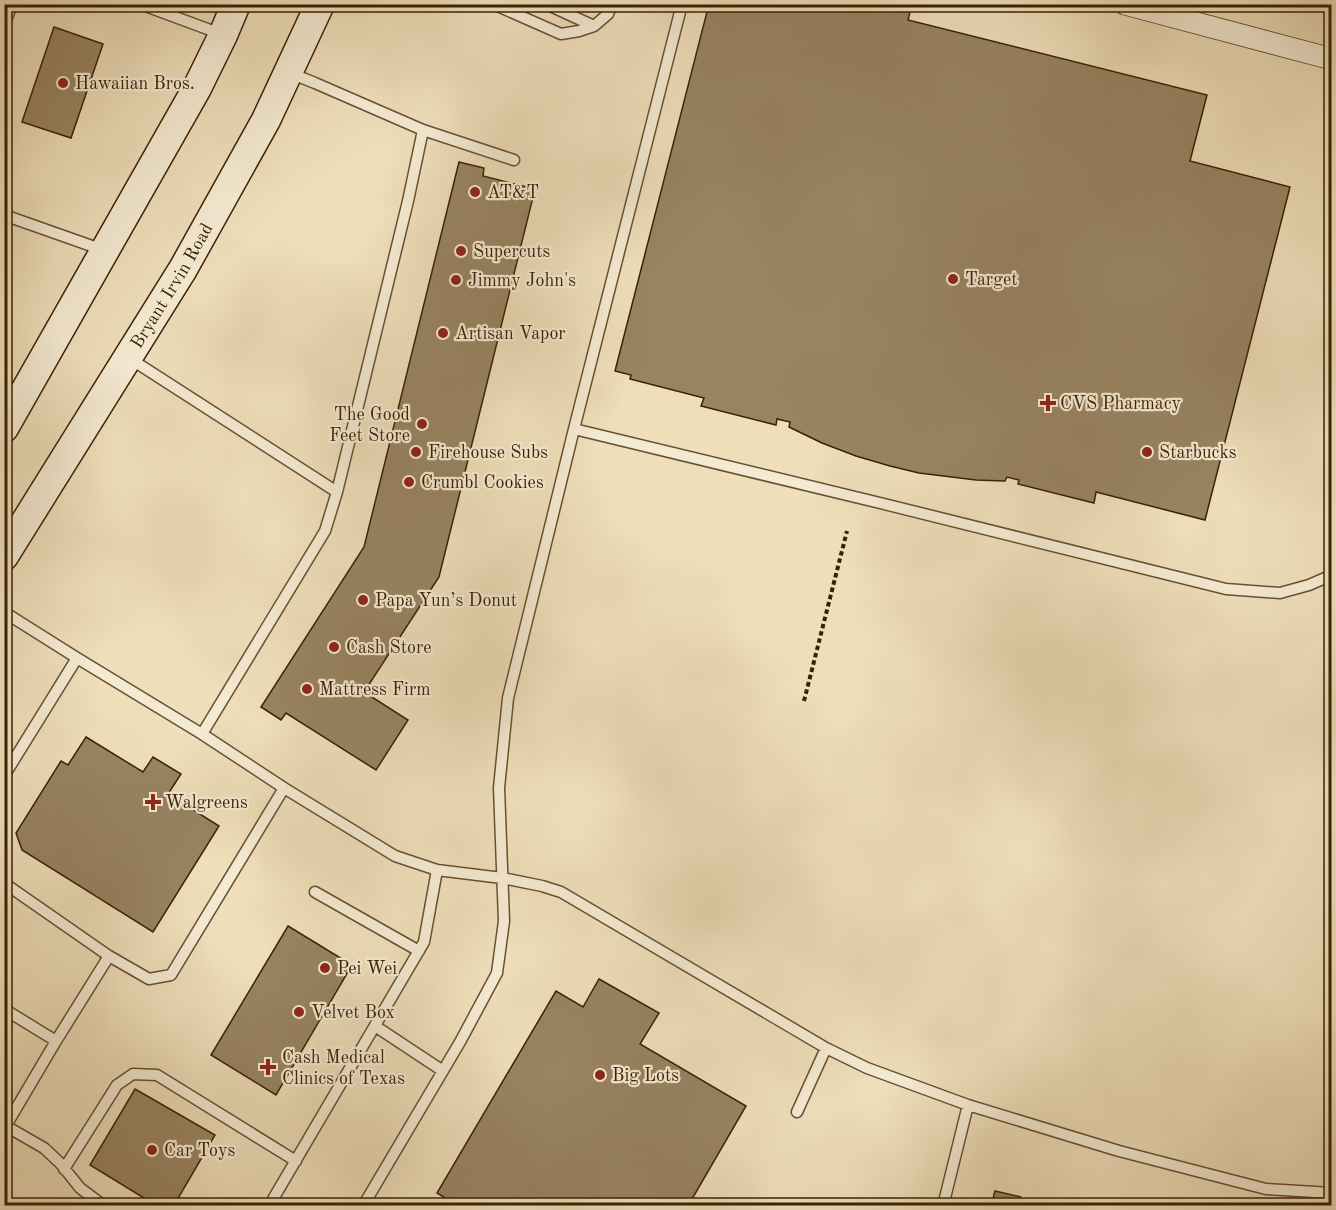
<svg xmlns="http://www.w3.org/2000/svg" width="1336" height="1210" viewBox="0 0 1336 1210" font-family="'Old Standard TT',serif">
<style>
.building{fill:#988362;stroke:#3a2103;stroke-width:1.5}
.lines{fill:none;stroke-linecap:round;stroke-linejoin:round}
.service-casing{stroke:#675031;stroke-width:13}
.minor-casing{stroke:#675031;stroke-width:23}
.secondary-casing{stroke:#3a2103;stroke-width:31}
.path{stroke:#3a2103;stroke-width:4;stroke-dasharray:4.5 3;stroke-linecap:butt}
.service{stroke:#f4ead2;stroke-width:10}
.minor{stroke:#f4ead2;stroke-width:21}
.secondary{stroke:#f4ead2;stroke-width:28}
.poi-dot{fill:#8f2418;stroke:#f4ead2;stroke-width:2}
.labels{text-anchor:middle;stroke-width:4.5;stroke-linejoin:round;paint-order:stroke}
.poi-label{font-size:18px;fill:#3a2103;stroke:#f4ead2;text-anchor:start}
.street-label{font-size:18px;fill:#3a2103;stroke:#f4ead2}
</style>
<rect width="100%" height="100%" fill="#eedeba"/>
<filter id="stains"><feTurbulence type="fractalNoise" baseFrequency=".00333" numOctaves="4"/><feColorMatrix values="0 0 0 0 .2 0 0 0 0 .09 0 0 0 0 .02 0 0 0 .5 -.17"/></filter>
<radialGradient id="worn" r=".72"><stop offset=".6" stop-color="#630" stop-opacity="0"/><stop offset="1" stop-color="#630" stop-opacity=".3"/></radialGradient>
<!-- building -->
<path class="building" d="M 709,4 L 912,4 L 908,20 L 1207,95 L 1190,161 L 1290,187 L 1205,520 L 1096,492 L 1094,503 L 1018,484 L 1019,480 L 1007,477 L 1005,481 L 976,480 L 919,473 L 890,466 L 856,456 L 822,443 L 789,427 L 790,422 L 777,419 L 776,425 L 701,406 L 704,398 L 630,379 L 631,375 L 615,371 Z
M 54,27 L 103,44 L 71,138 L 22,122 Z
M 459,162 L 484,168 L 483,176 L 535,189 L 439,577 L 364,692 L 408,720 L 376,770 L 286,713 L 281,720 L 261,707 L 364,547 Z
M 86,737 L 143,772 L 153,757 L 181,774 L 168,794 L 219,826 L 153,932 L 22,850 L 16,833 L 61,761 L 68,765 Z
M 288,926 L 352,965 L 276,1095 L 211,1055 Z
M 599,979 L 659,1013 L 640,1044 L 746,1106 L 688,1206 L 458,1206 L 437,1193 L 556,991 L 583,1007 Z
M 135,1089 L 215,1135 L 176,1202 L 164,1206 L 157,1206 L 90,1165 Z
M 995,1191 L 1021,1197 L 1019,1206 L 991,1206 Z"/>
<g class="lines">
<!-- service casing -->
<g class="service-casing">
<path id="service" d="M 140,4 L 221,34
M 493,4 L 561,34 L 579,31 L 594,26 L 608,14 L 612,4
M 546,4 L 594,26
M 4,26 L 12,4
M 423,130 L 514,160
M 4,215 L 103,250
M 129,358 L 337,492 L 408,201 L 423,130 L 315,83 L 290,73
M 574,429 L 880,503 L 1226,589 L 1280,593 L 1309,585 L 1332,575
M 4,612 L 77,658 L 202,734 L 284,788 L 395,856 L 437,870 L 502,878 L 542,886 L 561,892 L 826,1048 L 867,1068 L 968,1105 L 1119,1151 L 1266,1189 L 1332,1193
M 202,734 L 325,531 L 337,492
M 4,776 L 77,658
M 4,883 L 109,956 L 149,979 L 171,975 L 284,788
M 315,892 L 419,951
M 4,1009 L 56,1041
M 375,1026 L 443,1071
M 797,1112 L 826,1048
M 4,1125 L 44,1148 L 60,1163 L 80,1188 L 104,1206
M 4,1129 L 56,1041 L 109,956
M 64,1169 L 117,1085 L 133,1074 L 157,1075 L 296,1161
M 269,1206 L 424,942 L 437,870
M 363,1206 L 460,1042 L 497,973 L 504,921 L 499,788 L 508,698 L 574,429 L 682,4
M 943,1206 L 968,1105"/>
</g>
<!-- minor casing -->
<g class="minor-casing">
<path id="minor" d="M 1125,4 L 1332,59"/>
</g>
<!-- secondary casing -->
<g class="secondary-casing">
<g id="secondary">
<path d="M 4,428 L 197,88 L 223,35 L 236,4"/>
<path id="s1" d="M 4,556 L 183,269 L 266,120 L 320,4"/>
</g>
</g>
<!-- path -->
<path class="path" d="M 804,701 L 847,531"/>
<!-- service -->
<use href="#service" class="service"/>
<!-- minor -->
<use href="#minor" class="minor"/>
<!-- secondary -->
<use href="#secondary" class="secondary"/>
</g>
<!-- markers -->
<g class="poi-dot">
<circle cx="63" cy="83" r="6"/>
<circle cx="475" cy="192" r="6"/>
<circle cx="461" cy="251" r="6"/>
<circle cx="953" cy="279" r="6"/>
<circle cx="456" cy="280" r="6"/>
<circle cx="443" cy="333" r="6"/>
<path d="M1045 394h6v6h6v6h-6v6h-6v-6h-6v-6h6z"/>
<circle cx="422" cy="424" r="6"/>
<circle cx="416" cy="452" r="6"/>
<circle cx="1147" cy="452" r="6"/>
<circle cx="409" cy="482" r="6"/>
<circle cx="363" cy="600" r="6"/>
<circle cx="334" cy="647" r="6"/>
<circle cx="307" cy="689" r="6"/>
<path d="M150 793h6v6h6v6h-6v6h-6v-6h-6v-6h6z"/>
<circle cx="325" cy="968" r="6"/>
<circle cx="299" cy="1012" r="6"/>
<path d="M265 1058h6v6h6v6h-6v6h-6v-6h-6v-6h6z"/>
<circle cx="600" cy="1075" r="6"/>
<circle cx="152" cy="1150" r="6"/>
</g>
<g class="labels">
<!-- poi labels -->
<g class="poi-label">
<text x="75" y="89">Hawaiian Bros.</text>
<text x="487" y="198">AT&amp;T</text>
<text x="473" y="257">Supercuts</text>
<text x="965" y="285">Target</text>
<text x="468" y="286">Jimmy John's</text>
<text x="455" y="339">Artisan Vapor</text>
<text x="1060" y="409">CVS Pharmacy</text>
<text x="410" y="420" text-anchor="end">The Good<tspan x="410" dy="21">Feet Store</tspan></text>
<text x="428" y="458">Firehouse Subs</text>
<text x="1159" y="458">Starbucks</text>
<text x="421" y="488">Crumbl Cookies</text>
<text x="375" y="606">Papa Yun’s Donut</text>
<text x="346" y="653">Cash Store</text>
<text x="319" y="695">Mattress Firm</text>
<text x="165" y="808">Walgreens</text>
<text x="337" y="974">Pei Wei</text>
<text x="311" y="1018">Velvet Box</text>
<text x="282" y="1063">Cash Medical<tspan x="282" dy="21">Clinics of Texas</tspan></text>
<text x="612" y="1081">Big Lots</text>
<text x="164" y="1156">Car Toys</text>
</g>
<!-- street labels -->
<g class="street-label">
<text dy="6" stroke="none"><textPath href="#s1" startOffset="318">Bryant Irvin Road</textPath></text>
</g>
</g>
<!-- margin -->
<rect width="1336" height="1210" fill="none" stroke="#eedeba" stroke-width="24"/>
<rect x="6" y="6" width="1324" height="1198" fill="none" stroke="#3a2103" stroke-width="3"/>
<rect x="12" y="12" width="1312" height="1186" fill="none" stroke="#3a2103" stroke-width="1.5"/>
<rect width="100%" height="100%" filter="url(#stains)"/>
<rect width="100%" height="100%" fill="url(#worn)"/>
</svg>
